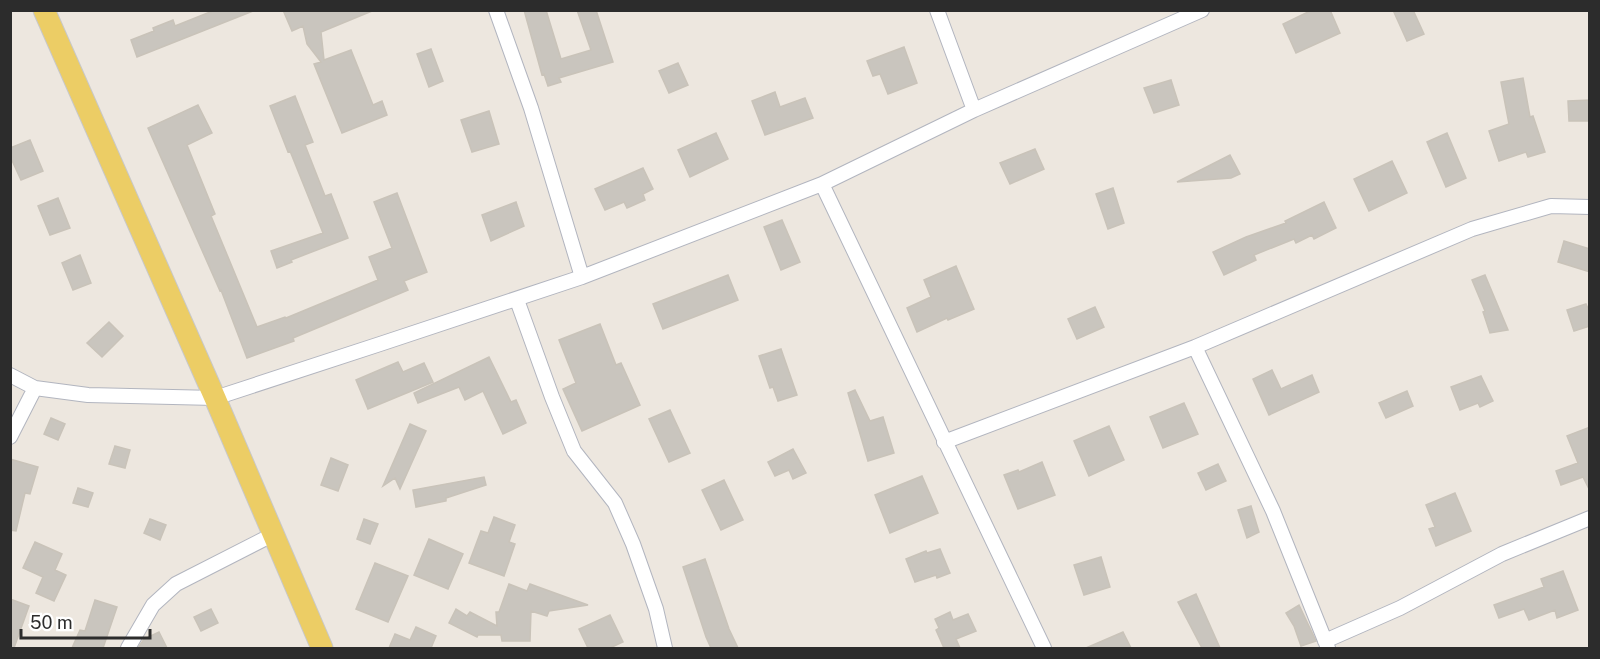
<svg xmlns="http://www.w3.org/2000/svg" width="1600" height="659" viewBox="0 0 1600 659" font-family="'Public Sans',sans-serif">
<style>
.building{fill:#c9c5be;stroke:#c9c3b9;stroke-width:1.5}
.lines{fill:none;stroke-linecap:round;stroke-linejoin:round}
.minor-casing{stroke:#b2b5bf;stroke-width:16}
.primary-casing{stroke:#c8c8c8;stroke-width:23}
.minor{stroke:#fff;stroke-width:14}
.primary{stroke:#eccd65;stroke-width:21}
</style>
<rect width="100%" height="100%" fill="#ede7df"/>
<!-- building -->
<path class="building" d="M 215,10 L 253,11 L 137,57 L 131,40 L 154,31 L 153,28 L 173,20 L 175,26 Z
M 283,10 L 372,11 L 321,32 L 324,60 L 351,50 L 373,105 L 382,101 L 387,115 L 342,133 L 314,64 L 321,62 L 307,44 L 303,26 L 292,31 Z
M 524,10 L 546,10 L 561,59 L 591,50 L 577,10 L 596,10 L 613,62 L 559,78 L 561,82 L 548,86 L 544,74 L 542,75 Z
M 1312,10 L 1330,10 L 1340,33 L 1296,53 L 1283,24 Z
M 1393,10 L 1413,10 L 1424,34 L 1407,41 Z
M 904,47 L 917,83 L 888,94 L 880,74 L 873,76 L 867,61 Z
M 431,49 L 443,81 L 429,87 L 417,54 Z
M 678,63 L 688,85 L 669,93 L 659,71 Z
M 1523,78 L 1530,117 L 1533,116 L 1545,152 L 1528,157 L 1526,152 L 1499,161 L 1489,131 L 1509,124 L 1501,82 Z
M 1171,80 L 1179,105 L 1154,113 L 1144,88 Z
M 775,92 L 780,107 L 805,98 L 813,118 L 765,135 L 752,101 Z
M 295,96 L 313,142 L 305,145 L 325,196 L 331,194 L 348,238 L 291,260 L 292,262 L 277,268 L 271,251 L 323,233 L 290,151 L 288,152 L 270,106 Z
M 1590,100 L 1590,121 L 1569,121 L 1568,101 Z
M 198,105 L 212,133 L 187,145 L 215,214 L 211,216 L 257,327 L 285,317 L 286,318 L 378,280 L 369,257 L 392,248 L 374,202 L 397,193 L 427,272 L 404,281 L 408,290 L 293,338 L 294,341 L 247,358 L 221,290 L 220,291 L 148,128 Z
M 489,111 L 499,144 L 472,152 L 461,120 Z
M 716,133 L 728,159 L 690,177 L 678,150 Z
M 1447,133 L 1466,178 L 1446,187 L 1427,142 Z
M 30,140 L 43,171 L 21,180 L 10,156 L 10,148 Z
M 1035,149 L 1044,169 L 1010,184 L 1000,163 Z
M 1230,155 L 1240,174 L 1231,178 L 1177,182 Z
M 1392,161 L 1407,193 L 1369,211 L 1354,179 Z
M 643,168 L 653,189 L 643,194 L 645,200 L 627,208 L 624,202 L 605,210 L 595,189 Z
M 1113,188 L 1124,223 L 1108,229 L 1096,194 Z
M 58,198 L 70,228 L 50,235 L 38,206 Z
M 516,202 L 524,226 L 491,241 L 482,215 Z
M 1324,202 L 1336,228 L 1314,239 L 1312,235 L 1296,243 L 1294,239 L 1254,255 L 1256,260 L 1224,275 L 1213,252 L 1246,237 L 1286,223 L 1285,221 Z
M 782,220 L 800,262 L 781,270 L 764,227 Z
M 1564,241 L 1590,249 L 1590,272 L 1558,262 Z
M 80,255 L 91,283 L 73,290 L 62,263 Z
M 956,266 L 974,309 L 948,320 L 947,318 L 917,332 L 907,308 L 931,297 L 924,280 Z
M 728,275 L 738,300 L 663,329 L 653,304 Z
M 1485,275 L 1508,330 L 1490,333 L 1483,312 L 1485,311 L 1472,280 Z
M 1586,304 L 1590,313 L 1590,326 L 1574,331 L 1567,310 Z
M 1095,307 L 1104,327 L 1077,339 L 1068,319 Z
M 109,322 L 123,336 L 102,357 L 87,343 Z
M 600,324 L 616,365 L 621,363 L 640,405 L 582,431 L 563,389 L 576,383 L 559,340 Z
M 781,349 L 797,395 L 778,401 L 773,387 L 770,388 L 759,356 Z
M 489,357 L 511,402 L 516,400 L 526,423 L 503,434 L 483,391 L 465,400 L 459,387 L 418,403 L 414,393 Z
M 398,362 L 403,372 L 424,363 L 433,382 L 368,409 L 356,380 Z
M 1272,370 L 1281,389 L 1312,375 L 1319,392 L 1269,415 L 1253,379 Z
M 1481,376 L 1493,401 L 1480,407 L 1478,403 L 1460,410 L 1451,387 Z
M 855,390 L 870,421 L 883,417 L 894,453 L 868,461 L 848,393 Z
M 1407,391 L 1413,406 L 1386,418 L 1379,403 Z
M 1184,403 L 1198,434 L 1163,448 L 1150,417 Z
M 670,410 L 690,453 L 669,462 L 649,419 Z
M 51,418 L 65,424 L 58,440 L 44,434 Z
M 410,424 L 426,431 L 400,489 L 395,478 L 383,486 Z
M 1109,426 L 1124,460 L 1089,476 L 1074,441 Z
M 1590,427 L 1590,491 L 1583,477 L 1561,485 L 1556,471 L 1578,463 L 1567,436 Z
M 115,446 L 130,450 L 125,468 L 109,464 Z
M 793,449 L 806,473 L 793,479 L 789,470 L 775,476 L 768,462 Z
M 331,458 L 348,465 L 338,491 L 321,485 Z
M 10,459 L 38,467 L 30,494 L 25,493 L 16,531 L 10,530 Z
M 1042,462 L 1055,495 L 1018,509 L 1004,475 L 1018,470 L 1019,472 Z
M 1218,464 L 1226,481 L 1206,490 L 1198,473 Z
M 922,476 L 938,513 L 890,533 L 875,495 Z
M 484,477 L 486,485 L 446,498 L 446,501 L 416,507 L 413,490 Z
M 724,480 L 743,520 L 721,530 L 702,490 Z
M 78,488 L 93,493 L 88,507 L 73,503 Z
M 1455,493 L 1471,531 L 1436,546 L 1429,529 L 1435,527 L 1426,505 Z
M 1251,506 L 1259,532 L 1247,538 L 1238,510 Z
M 494,517 L 515,525 L 509,542 L 515,544 L 504,576 L 469,563 L 481,531 L 488,533 Z
M 150,519 L 166,525 L 160,540 L 144,533 Z
M 364,519 L 378,524 L 370,544 L 357,539 Z
M 429,539 L 463,554 L 448,589 L 414,575 Z
M 35,542 L 62,554 L 55,570 L 66,575 L 54,601 L 36,593 L 43,577 L 23,568 Z
M 940,549 L 950,573 L 937,578 L 936,575 L 915,582 L 906,559 L 926,551 L 927,553 Z
M 1101,557 L 1110,587 L 1084,595 L 1074,565 Z
M 705,559 L 729,629 L 738,648 L 711,648 L 706,637 L 683,567 Z
M 375,563 L 408,576 L 388,622 L 356,609 Z
M 1563,571 L 1578,610 L 1557,618 L 1555,610 L 1529,620 L 1524,609 L 1499,618 L 1494,605 L 1544,587 L 1541,579 Z
M 509,584 L 527,591 L 530,584 L 588,605 L 549,611 L 547,616 L 531,611 L 530,641 L 502,641 L 501,635 L 478,635 L 477,637 L 449,623 L 456,609 L 467,616 L 470,612 L 497,626 L 496,612 L 499,612 Z
M 1196,594 L 1220,648 L 1202,648 L 1178,602 Z
M 10,599 L 29,606 L 14,648 L 10,648 Z
M 95,600 L 117,607 L 103,648 L 72,648 L 80,630 L 85,631 Z
M 1299,605 L 1316,641 L 1301,646 L 1294,626 L 1286,613 Z
M 211,609 L 218,623 L 201,631 L 194,617 Z
M 950,612 L 953,620 L 968,614 L 976,631 L 956,639 L 960,648 L 944,648 L 936,630 L 939,628 L 935,619 Z
M 610,615 L 623,642 L 610,648 L 588,648 L 579,629 Z
M 416,627 L 436,636 L 431,648 L 389,648 L 395,634 L 410,640 Z
M 159,632 L 167,648 L 138,648 L 144,639 Z
M 1123,632 L 1131,648 L 1086,648 Z"/>
<g class="lines">
<!-- minor casing -->
<g class="minor-casing">
<path id="minor" d="M 496,10 L 531,108 L 582,277
M 937,10 L 974,110
M 822,184 L 1044,648
M 517,300 L 552,397 L 574,451 L 615,503 L 633,544 L 656,609 L 665,648
M 1195,347 L 1273,511 L 1328,648
M 10,375 L 35,388
M 10,437 L 35,388 L 88,395 L 215,398 L 380,344 L 582,277 L 822,184 L 974,110 L 1202,10
M 944,442 L 1195,347 L 1472,229 L 1551,206 L 1590,207
M 1325,641 L 1400,608 L 1502,554 L 1590,518
M 128,648 L 153,605 L 176,584 L 274,534"/>
</g>
<!-- primary casing -->
<g class="primary-casing">
<path id="primary" d="M 44,10 L 215,398 L 322,648"/>
</g>
<!-- minor -->
<use href="#minor" class="minor"/>
<!-- primary -->
<use href="#primary" class="primary"/>
</g>
<!-- border -->
<rect width="1600" height="659" fill="none" stroke="#2c2c2c" stroke-width="24"/>
<!-- scale -->
<path d="M21 629v9h129v-9" fill="none" stroke="#2c2c2c" stroke-width="3"/>
<text x="30" y="629" font-size="18" fill="#2c2c2c" stroke="#ffffff" stroke-width="4.5" paint-order="stroke">50 m</text>
</svg>
